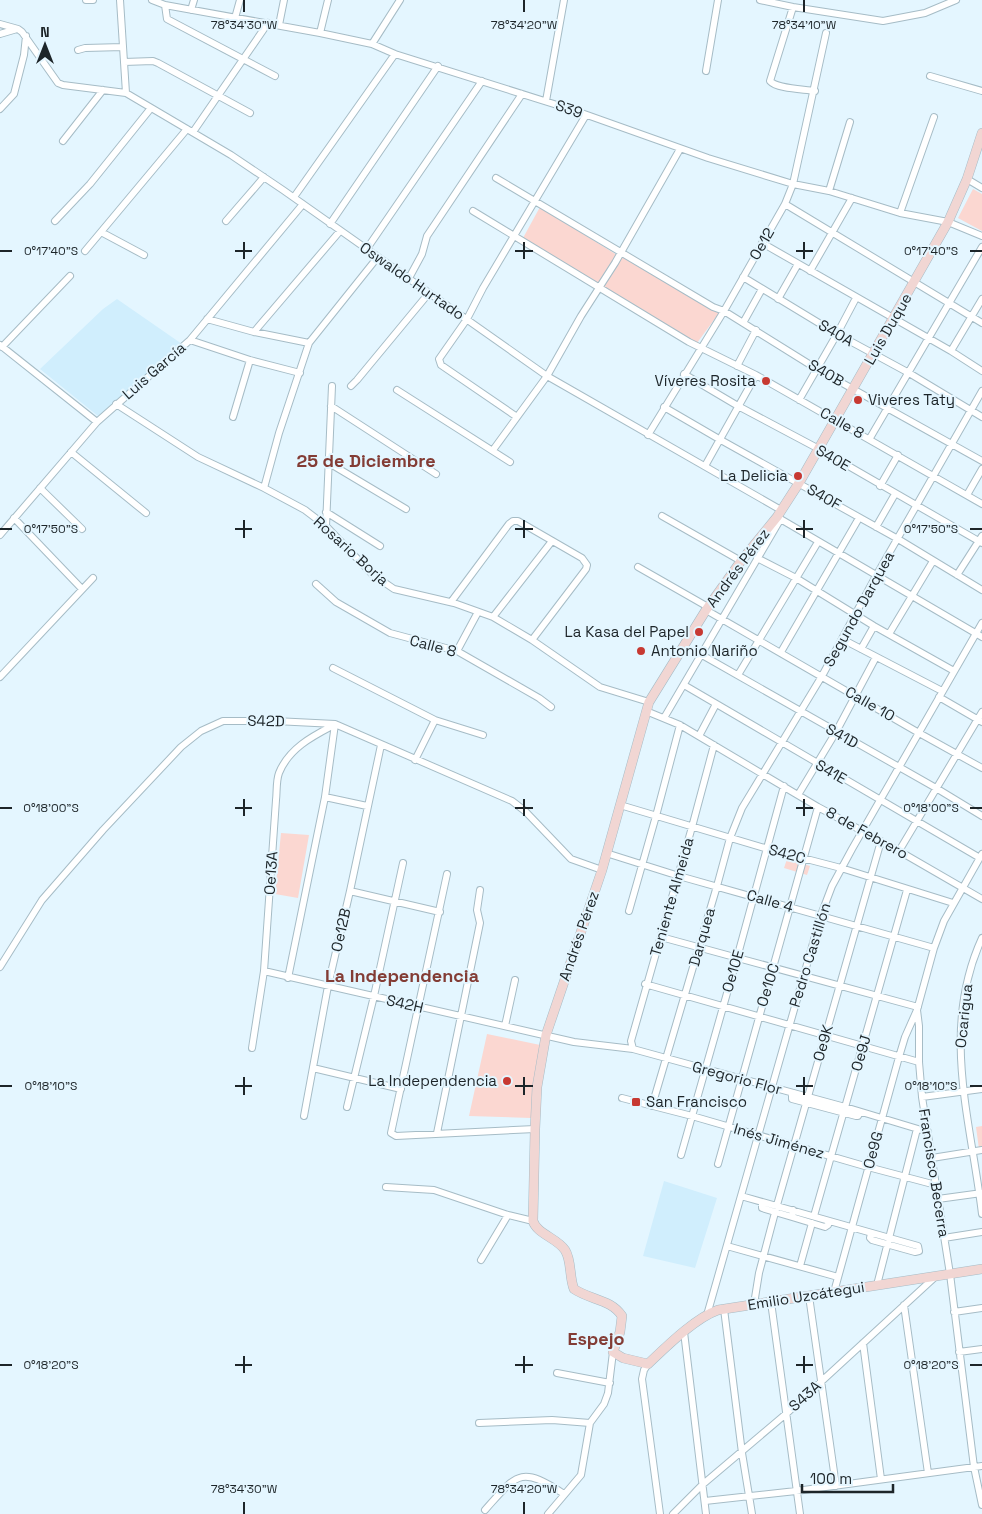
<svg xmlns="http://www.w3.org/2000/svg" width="982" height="1514" viewBox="0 0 982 1514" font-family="'Space Grotesk',sans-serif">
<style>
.built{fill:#d0eefd}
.green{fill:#fbd7d1}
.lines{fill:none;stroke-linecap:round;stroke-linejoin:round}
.street-casing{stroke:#a6bcc6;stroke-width:8}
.secondary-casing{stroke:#a6bcc6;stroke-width:10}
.street{stroke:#fff;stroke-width:6}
.secondary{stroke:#f1d6d3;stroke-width:9}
.ticks{fill:none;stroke:#1d2529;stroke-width:2}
.poi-dot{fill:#c73932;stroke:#e4f6ff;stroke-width:2}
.labels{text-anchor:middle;stroke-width:4;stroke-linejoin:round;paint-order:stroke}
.street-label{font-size:15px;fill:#1d2529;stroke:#e4f6ff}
.poi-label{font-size:15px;fill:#1d2529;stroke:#e4f6ff;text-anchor:end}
.quarter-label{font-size:18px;font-weight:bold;fill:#833c35;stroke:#e4f6ff}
.ticks-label{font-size:12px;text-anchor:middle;fill:#1d2529;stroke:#e4f6ff;stroke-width:4;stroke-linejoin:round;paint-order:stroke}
</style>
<rect width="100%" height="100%" fill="#e4f6ff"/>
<!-- built -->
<path class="built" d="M 117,299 L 182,344 L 98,416 L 40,369 L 103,309 Z
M 664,1181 L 717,1198 L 695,1268 L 643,1256 Z"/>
<!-- green -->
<path class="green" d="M 973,189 L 982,194 L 982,231 L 958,218 Z
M 540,207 L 617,255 L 598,284 L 523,238 Z
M 622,257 L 719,313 L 697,343 L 603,287 Z
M 281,833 L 309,835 L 298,898 L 275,894 Z
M 787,859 L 810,866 L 807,875 L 784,868 Z
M 487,1034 L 545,1046 L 531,1118 L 469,1116 Z
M 982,1126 L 982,1149 L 979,1149 L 976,1127 Z"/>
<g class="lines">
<!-- street casing -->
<g class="street-casing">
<path id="street" d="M 86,0 L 93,0
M 120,0 L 126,93 L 231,155 L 283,190 L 547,376 L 781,510
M 152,0 L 165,5 L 320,33 L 372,44 L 395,54 L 573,110 L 708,158 L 793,184 L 829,191 L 900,213 L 948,222 L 982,236
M 760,0 L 793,7 L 883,21 L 925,13 L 956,0
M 165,5 L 167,19 L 275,76
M 793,7 L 770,81 C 777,89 803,89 815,91
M 191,10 L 194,0
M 235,18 L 240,0
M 0,24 L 18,29 L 22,32 L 58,83 L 63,85 L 126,93
M 279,25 L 284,0
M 320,33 L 328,0
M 0,34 L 17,29
M 372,44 L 400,0
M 78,50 L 85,48 L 123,47
M 124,62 L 153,61 L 158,63 L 250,113
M 706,71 L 718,0
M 930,76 L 982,91
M 546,101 L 564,0
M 0,109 L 14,94 L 24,55 L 26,36
M 193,132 L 268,23
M 63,141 L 103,90
M 496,178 L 713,307 L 724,311 L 817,369 L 982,461
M 967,179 L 982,188
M 829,191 L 850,122
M 294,197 L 395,54
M 785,204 L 982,323
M 473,211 L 689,342 L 756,375 L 982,504
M 900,213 L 934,117
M 55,221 L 90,184 L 151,108
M 226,221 L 264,177
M 330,224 L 438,66
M 101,232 L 144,255
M 762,243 L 951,351 L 982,371
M 366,250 L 482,81
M 85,251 L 187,129
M 810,271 L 852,198
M 743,277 L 837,334 L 909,373 L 982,417
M 409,278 L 422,254 L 427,236 L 522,94
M 778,299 L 798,264
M 207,319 L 254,332 L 309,343
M 743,323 L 762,289
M 254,332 L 340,231
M 190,340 L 250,360 L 300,373
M 0,345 L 97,422
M 2,347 L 70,276
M 951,351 L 982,299
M 737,366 L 756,330
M 684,374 L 738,406 L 819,449 L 982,543
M 351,386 L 357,380 L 429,293
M 397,390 L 510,462
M 799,400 L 837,334 L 856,298
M 116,404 L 198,457 L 264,488 L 305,510 L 326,526 L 372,574 L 394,589 L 454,603 L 493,617 L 532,640 L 600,687 L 649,702
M 331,406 L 436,474
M 664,407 L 719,439 L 898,539 L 982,590
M 233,417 L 250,360
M 517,417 L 441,365 L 439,359 L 467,319 L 483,288 L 586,115
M 648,435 L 724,311 L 785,204 L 793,184 L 826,33
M 870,438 L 982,247
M 493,450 L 547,376 L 581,316 L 615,263 L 680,149
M 71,452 L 146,513
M 329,463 L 406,509
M 705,466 L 756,375
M 880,486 L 898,455
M 40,488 L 82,529
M 264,488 L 279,433 L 309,343 L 377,258
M 967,495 L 982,469
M 326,512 L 380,546
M 662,516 L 741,561
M 777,517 L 982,637
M 14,518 L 82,589
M 326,526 L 332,386
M 876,527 L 895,494
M 0,535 L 97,422 L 190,340 L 303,204
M 757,558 L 796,578 L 874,626 L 954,671
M 638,567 L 708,607
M 957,575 L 982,536
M 316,584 L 336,602 L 390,633 L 457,651 L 539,698 L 551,707
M 451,602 L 509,524 L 513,521 L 518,521 L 582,558 L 587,565 L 586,569 L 532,640
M 706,610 L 919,733 L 982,768
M 493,617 L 552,541
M 889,634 L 933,561
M 842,639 L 942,691
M 861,649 L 874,626
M 457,651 L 478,612
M 781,652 L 859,518
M 702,655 L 936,788 L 982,816
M 333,668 L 435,720 L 483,735
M 738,675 L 818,542
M 0,677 L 93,578
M 684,685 L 980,858
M 939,697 L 982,722
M 646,711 L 680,725 L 818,807 L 899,851 L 982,899
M 664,718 L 780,520
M 699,736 L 716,704
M 415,760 L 435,720
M 798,795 L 836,732 L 876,657
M 325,797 L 367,806
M 620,805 L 768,849 L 841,868 L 953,903
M 899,851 L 982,712
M 606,853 L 679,876 L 934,948
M 982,854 L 944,921 L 934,948 L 917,1010 L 919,1026 L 919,1062 L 922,1097 L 950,1274 L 974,1467 L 982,1505
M 447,874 L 391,1133 L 396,1136 L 535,1129
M 350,891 L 440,912
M 629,911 L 656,816 L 680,725
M 661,937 L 918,1007
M 982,938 C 940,1030 971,1120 982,1214
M 0,967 L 42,900 L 103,830 L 181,747 L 201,731 L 223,721 L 275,721 L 335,724 L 512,801 L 525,811 L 571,859 L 602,870
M 264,971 L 574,1042 L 633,1049 L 845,1107 L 928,1132
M 288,978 L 325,797 L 335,724
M 645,984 L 919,1062
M 505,1026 L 515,980
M 252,1048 L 264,971 L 276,800 C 277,792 276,781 279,773 C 289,748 313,736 334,725
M 633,1049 L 631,1041 L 692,827 L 714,745
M 313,1068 L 401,1089
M 792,1093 L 792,1099 L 856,1116 L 858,1116 L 860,1112
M 922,1097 L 982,1089
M 622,1098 L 692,1116 L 868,1167 L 936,1185
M 652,1106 L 717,886 L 730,838 L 742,808 L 822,676 L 876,576 L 982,391
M 347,1107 L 374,996 L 403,863
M 304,1116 L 328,986 L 350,891 L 381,745
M 437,1133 L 480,923 L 477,910 L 480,890
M 681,1155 L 737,958 L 784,786
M 932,1158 L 982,1150
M 718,1164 L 818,807
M 386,1187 L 434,1190 L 508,1215 L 533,1221
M 741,1196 L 918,1246 L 919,1251 L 915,1252 L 872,1240 L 870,1238 L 871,1233
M 938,1199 L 982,1193
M 762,1202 L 762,1208 L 792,1217
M 793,1210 L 792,1217 L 825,1227 L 828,1225 L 829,1221
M 814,1216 L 907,890
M 944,1238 L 982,1232
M 727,1246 L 838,1277
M 481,1260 L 508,1215
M 800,1266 L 812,1223
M 877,1285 L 917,1129
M 834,1292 L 899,1057 L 905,1037 L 917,1010
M 809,1296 L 836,1486
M 771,1302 L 800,1514
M 754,1304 L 759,1273 L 777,1205 L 881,841
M 904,1305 L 928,1473
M 724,1309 L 742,1453 L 752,1514
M 954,1312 L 982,1308
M 707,1315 L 821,915 L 832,886 L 852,849 L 982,623
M 684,1332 L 706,1514
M 863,1343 L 881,1479
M 959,1352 L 982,1349
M 648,1364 L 644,1370 L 642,1379 L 660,1514
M 557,1373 L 610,1383
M 479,1423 L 552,1420 L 590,1423
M 705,1501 L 796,1491 L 982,1466
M 485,1510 C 517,1474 520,1465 564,1494
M 548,1514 L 581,1475 L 590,1423 L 604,1404 L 608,1393 L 613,1352
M 673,1514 L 702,1485 L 787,1413 L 935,1277"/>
</g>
<!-- secondary casing -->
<g class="secondary-casing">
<path id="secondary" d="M 982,133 L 967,179 L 948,222 L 799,483 L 777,517 L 741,561 L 706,610 L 649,702 L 602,870 L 546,1035 L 537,1087 L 535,1129 L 533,1221 C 537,1234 557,1238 565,1250 C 572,1261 569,1277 574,1289 C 590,1300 611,1299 622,1316 L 620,1332 L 613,1352 L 623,1358 L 648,1364 C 666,1347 695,1318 718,1310 L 982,1269"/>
</g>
<!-- street -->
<use href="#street" class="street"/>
<!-- secondary -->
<use href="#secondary" class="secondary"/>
</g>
<!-- ticks -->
<path class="ticks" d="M 244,0 L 244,12M 524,0 L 524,12M 804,0 L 804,12M 244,242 L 244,259M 524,242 L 524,259M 804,242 L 804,259M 0,251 L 12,251M 235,251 L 252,251M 515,251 L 533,251M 796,251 L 813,251M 970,251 L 982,251M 244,520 L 244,538M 524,520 L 524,538M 804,520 L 804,538M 0,529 L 12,529M 235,529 L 252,529M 515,529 L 533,529M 796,529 L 813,529M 970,529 L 982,529M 244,799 L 244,816M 524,799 L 524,816M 804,799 L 804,816M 0,808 L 12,808M 235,808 L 252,808M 515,808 L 533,808M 796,808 L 813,808M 970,808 L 982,808M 244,1077 L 244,1095M 524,1077 L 524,1095M 804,1077 L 804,1095M 0,1086 L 12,1086M 235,1086 L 252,1086M 515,1086 L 533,1086M 796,1086 L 813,1086M 970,1086 L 982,1086M 244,1356 L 244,1373M 524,1356 L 524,1373M 804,1356 L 804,1373M 0,1365 L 12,1365M 235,1365 L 252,1365M 515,1365 L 533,1365M 796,1365 L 813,1365M 970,1365 L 982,1365M 244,1502 L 244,1514M 524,1502 L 524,1514"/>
<!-- markers -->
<g class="poi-dot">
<circle cx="766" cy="381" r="5"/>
<circle cx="858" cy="400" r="5"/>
<circle cx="798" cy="476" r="5"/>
<circle cx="699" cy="632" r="5"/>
<circle cx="641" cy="651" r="5"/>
<circle cx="507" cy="1081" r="5"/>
<rect x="631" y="1097" width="10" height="10" rx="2.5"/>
</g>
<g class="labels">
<!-- street labels -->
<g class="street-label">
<text transform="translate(569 109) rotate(19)" y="5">S39</text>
<text transform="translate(762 244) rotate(-60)" y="5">Oe12</text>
<text transform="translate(412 281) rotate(35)" y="5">Oswaldo Hurtado</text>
<text transform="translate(888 329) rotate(-60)" y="5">Luis Duque</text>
<text transform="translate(836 333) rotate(30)" y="5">S40A</text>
<text transform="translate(154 371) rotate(-41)" y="5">Luis García</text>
<text transform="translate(826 373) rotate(30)" y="5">S40B</text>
<text transform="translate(842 423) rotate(29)" y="5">Calle 8</text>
<text transform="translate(833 458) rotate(30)" y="5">S40E</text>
<text transform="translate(824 497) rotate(30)" y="5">S40F</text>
<text transform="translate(351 551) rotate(42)" y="5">Rosario Borja</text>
<text transform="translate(738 568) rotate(-53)" y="5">Andrés Pérez</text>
<text transform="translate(859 609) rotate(-61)" y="5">Segundo Darquea</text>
<text transform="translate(433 646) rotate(15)" y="5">Calle 8</text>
<text transform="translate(870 704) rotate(30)" y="5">Calle 10</text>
<text transform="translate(266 721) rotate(1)" y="5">S42D</text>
<text transform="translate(842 736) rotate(29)" y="5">S41D</text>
<text transform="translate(831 772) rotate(30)" y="5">S41E</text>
<text transform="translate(867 833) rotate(29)" y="5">8 de Febrero</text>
<text transform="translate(787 854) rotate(15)" y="5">S42C</text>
<text transform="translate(271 873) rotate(-86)" y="5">Oe13A</text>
<text transform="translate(672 897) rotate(-74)" y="5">Teniente Almeida</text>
<text transform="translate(770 901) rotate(16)" y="5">Calle 4</text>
<text transform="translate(341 930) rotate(-77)" y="5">Oe12B</text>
<text transform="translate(579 936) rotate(-71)" y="5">Andrés Pérez</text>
<text transform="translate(702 937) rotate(-74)" y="5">Darquea</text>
<text transform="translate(810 955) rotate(-73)" y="5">Pedro Castillón</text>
<text transform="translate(733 971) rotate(-74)" y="5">Oe10E</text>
<text transform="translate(768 985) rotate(-73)" y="5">Oe10C</text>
<text transform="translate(405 1004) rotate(13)" y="5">S42H</text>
<text transform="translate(964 1016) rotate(-84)" y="5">Ocarigua</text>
<text transform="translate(823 1043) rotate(-74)" y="5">Oe9K</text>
<text transform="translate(861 1053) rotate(-74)" y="5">Oe9J</text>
<text transform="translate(737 1078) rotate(15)" y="5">Gregorio Flor</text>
<text transform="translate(779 1141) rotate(16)" y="5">Inés Jiménez</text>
<text transform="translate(873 1150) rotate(-75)" y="5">Oe9G</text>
<text transform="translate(934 1173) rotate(81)" y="5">Francisco Becerra</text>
<text transform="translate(806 1296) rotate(-9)" y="5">Emilio Uzcátegui</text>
<text transform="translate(805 1396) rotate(-42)" y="5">S43A</text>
</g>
<!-- poi labels -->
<g class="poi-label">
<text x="756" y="386">Víveres Rosita</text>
<text x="868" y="405" text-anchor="start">Viveres Taty</text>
<text x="788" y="481">La Delicia</text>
<text x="689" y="637">La Kasa del Papel</text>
<text x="651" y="656" text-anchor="start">Antonio Nariño</text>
<text x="497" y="1086">La Independencia</text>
<text x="646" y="1107" text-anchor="start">San Francisco</text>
</g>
<!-- quarter labels -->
<g class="quarter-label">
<text x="366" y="467">25 de Diciembre</text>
<text x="402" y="982">La Independencia</text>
<text x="596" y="1345">Espejo</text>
</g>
</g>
<g class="ticks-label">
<text x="244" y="29">78°34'30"W</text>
<text x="524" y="29">78°34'20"W</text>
<text x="804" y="29">78°34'10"W</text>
<text x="51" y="255">0°17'40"S</text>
<text x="931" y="255">0°17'40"S</text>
<text x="51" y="533">0°17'50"S</text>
<text x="931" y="533">0°17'50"S</text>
<text x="51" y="812">0°18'00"S</text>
<text x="931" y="812">0°18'00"S</text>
<text x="51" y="1090">0°18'10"S</text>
<text x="931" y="1090">0°18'10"S</text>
<text x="51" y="1369">0°18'20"S</text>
<text x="931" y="1369">0°18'20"S</text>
<text x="244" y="1493">78°34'30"W</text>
<text x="524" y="1493">78°34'20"W</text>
</g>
<!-- north arrow -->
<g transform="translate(45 45)" stroke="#e4f6ff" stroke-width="4" paint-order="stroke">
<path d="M0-4L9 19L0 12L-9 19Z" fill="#1d2529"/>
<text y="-8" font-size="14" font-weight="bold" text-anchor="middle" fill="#1d2529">N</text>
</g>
<!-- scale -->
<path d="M802 1484v8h91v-8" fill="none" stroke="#1d2529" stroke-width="2.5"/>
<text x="810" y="1484" font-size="15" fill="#1d2529" stroke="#e4f6ff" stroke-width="4" paint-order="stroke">100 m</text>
</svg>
